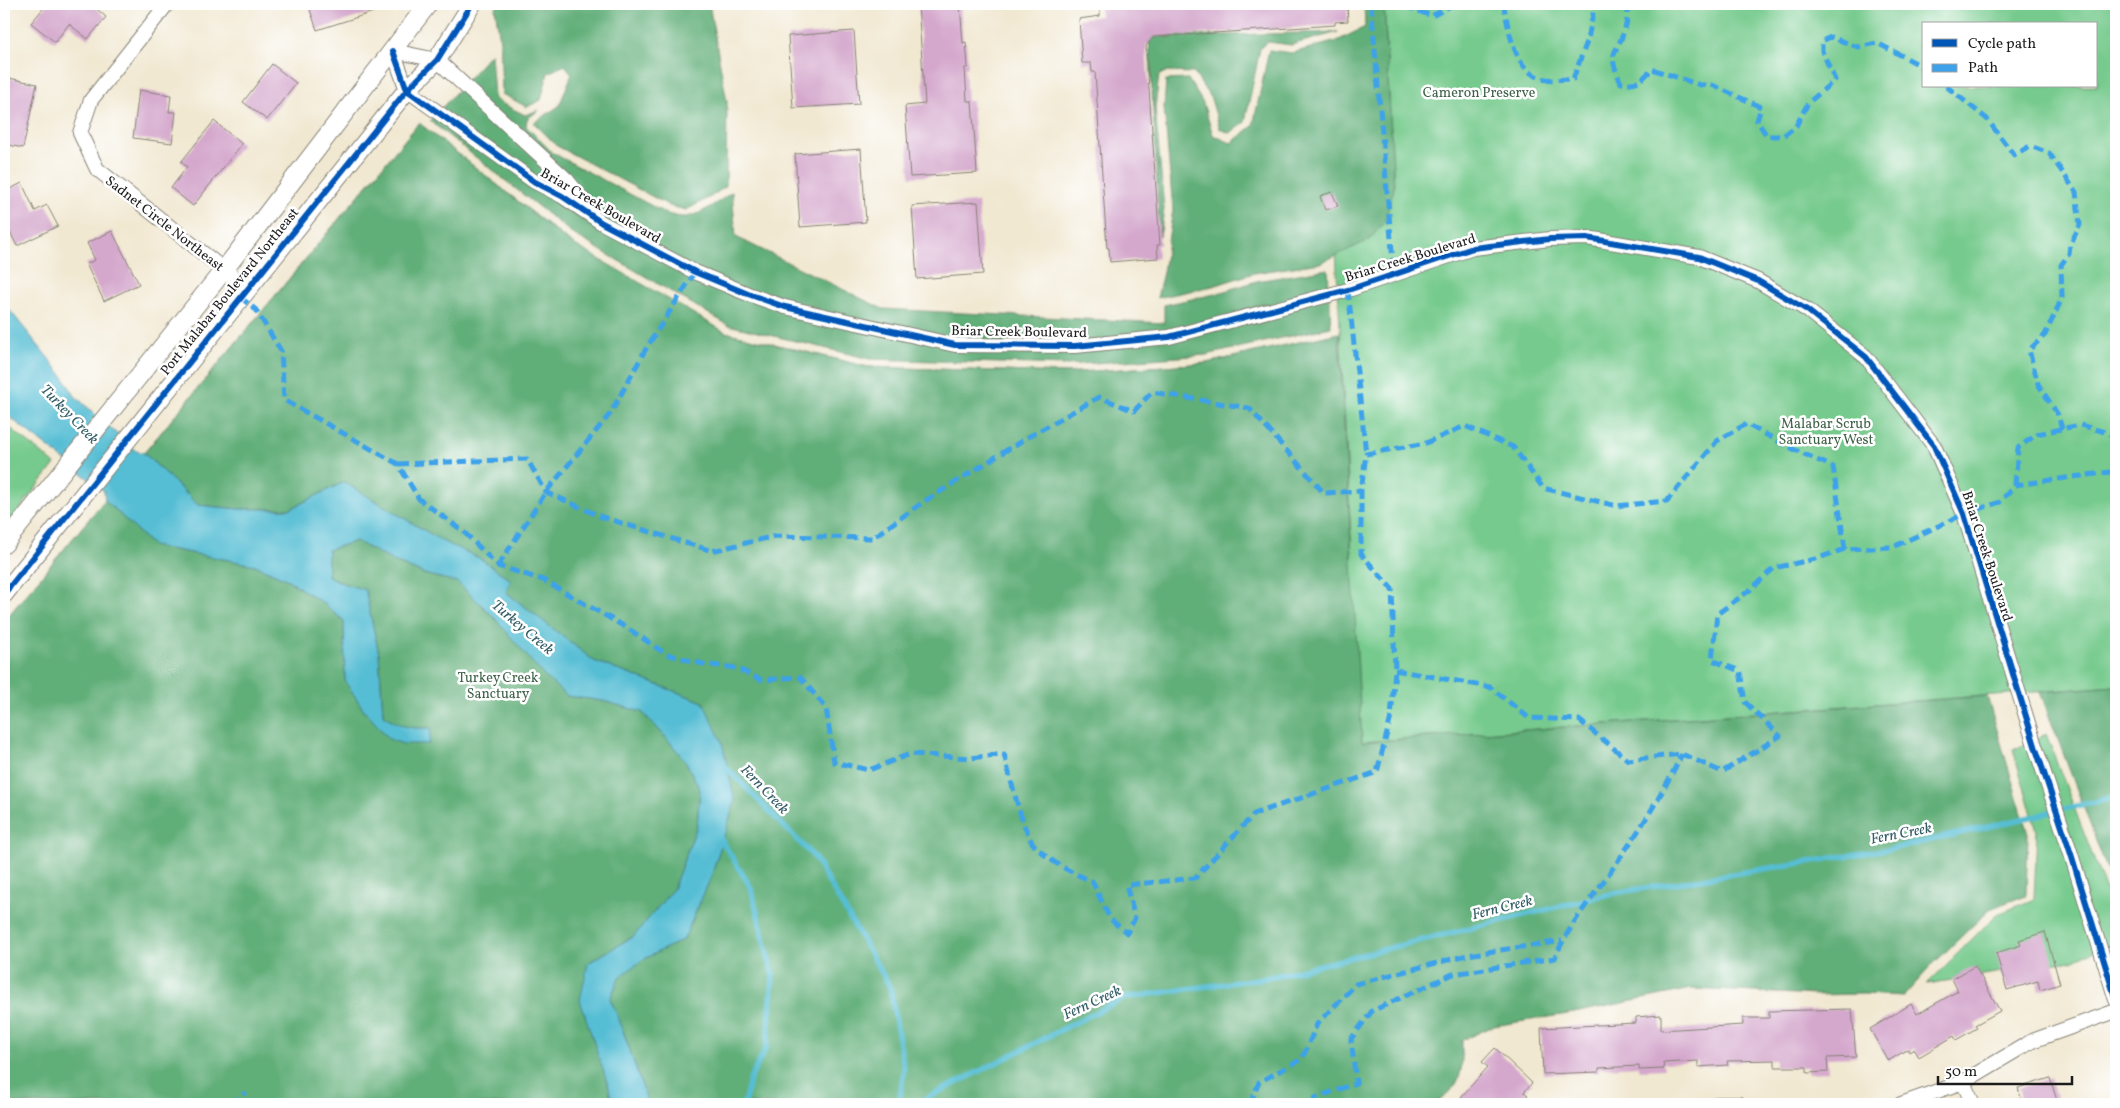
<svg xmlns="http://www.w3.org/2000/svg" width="2120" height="1108" viewBox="0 0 2120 1108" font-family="Vollkorn,serif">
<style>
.green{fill:#76ca8d;stroke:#497354;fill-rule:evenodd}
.forest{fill:#60ae78;stroke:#3e654a}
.water{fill:#57bed4;stroke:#3a6d78}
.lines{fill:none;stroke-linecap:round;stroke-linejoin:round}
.stream{stroke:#57bed4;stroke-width:5.5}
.building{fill:#d4a7cc}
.minor-casing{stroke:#868276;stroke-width:16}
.tertiary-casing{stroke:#868276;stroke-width:20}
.minor{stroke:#fff;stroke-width:14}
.tertiary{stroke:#fff;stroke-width:18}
.quiet{stroke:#3da2ea;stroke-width:5;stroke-dasharray:10 5;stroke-linecap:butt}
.cycleway-casing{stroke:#fff;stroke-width:9}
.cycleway{stroke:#0057b8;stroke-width:6}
.labels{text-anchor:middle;stroke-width:5;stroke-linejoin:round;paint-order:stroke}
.park-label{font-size:14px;fill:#406249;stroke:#fff}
.street-label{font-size:14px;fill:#1c1c1c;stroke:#fff}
.water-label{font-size:15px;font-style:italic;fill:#345d66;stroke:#fff}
</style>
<rect width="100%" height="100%" fill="#fff"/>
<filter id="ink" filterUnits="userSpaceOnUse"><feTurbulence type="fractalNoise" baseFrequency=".02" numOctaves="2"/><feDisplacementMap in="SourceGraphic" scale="10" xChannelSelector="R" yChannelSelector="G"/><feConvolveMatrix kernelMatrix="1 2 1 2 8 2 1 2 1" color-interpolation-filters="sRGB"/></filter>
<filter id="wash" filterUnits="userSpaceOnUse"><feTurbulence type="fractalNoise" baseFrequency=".0096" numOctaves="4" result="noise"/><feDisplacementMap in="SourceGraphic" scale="20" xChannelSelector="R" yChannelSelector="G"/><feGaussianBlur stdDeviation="1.12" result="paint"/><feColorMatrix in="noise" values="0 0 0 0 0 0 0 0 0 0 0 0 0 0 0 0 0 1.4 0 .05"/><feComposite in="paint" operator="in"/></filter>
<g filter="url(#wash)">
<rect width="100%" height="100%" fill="#f1e8d1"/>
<!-- green -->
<path class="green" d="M 1384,4 L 2116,4 L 2116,686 L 1362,742 L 1383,1104 L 4,1104 L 4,621 L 419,123 L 575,246 L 725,332 L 868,367 L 1066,373 L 1207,363 L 1339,333 L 1352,557 L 1333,193 L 1394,188 ZM 1924,24 L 2096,24 L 2096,86 L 1924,86 Z
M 4,423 L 55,464 L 4,529 Z
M 2046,734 L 2111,904 L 2116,909 L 2116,942 L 2071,961 L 1927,984 L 1996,915 L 2034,899 L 2037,831 L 2013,750 Z"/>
<!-- forest -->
<path class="forest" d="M 498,4 L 709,4 L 727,102 L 726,186 L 712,196 L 686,210 L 670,206 L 557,146 L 534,123 L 559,106 L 572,74 L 565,65 L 548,73 L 541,100 L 527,107 L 502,94 L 500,42 L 495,7 Z
M 1364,4 L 1384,4 L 1394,188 L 1385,221 L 1369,240 L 1320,263 L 1254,273 L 1213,286 L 1157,298 L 1163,272 L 1173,210 L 1164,107 L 1166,80 L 1188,79 L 1203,103 L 1213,135 L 1231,143 L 1253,126 L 1269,50 L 1292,53 L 1337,41 L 1365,27 Z
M 1338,32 L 1291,45 L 1268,42 L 1263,45 L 1260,49 L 1245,122 L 1230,133 L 1220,129 L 1211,99 L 1194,73 L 1166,72 L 1159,75 L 1155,108 L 1164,209 L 1160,237 L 1149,37 Z
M 491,53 L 494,97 L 497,101 L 525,115 L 539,110 L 527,119 L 526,126 L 553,153 L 667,214 C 672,215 678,217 683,217 C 697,218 721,200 732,192 L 736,237 L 883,309 L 1164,323 L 1164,305 L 1215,294 L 1257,281 L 1328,269 L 1331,327 L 1206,355 L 1066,365 L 870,359 L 728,325 L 573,234 L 430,121 Z
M 419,123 L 568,241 L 725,332 L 868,367 L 1066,373 L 1207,363 L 1339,333 L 1362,742 L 1987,696 L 2028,834 L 2026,895 L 1990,909 L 1933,964 L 1904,996 L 1863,994 L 1817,995 L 1692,989 L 1574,1013 L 1494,1026 L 1462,1040 C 1462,1072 1464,1086 1433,1104 L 648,1104 L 619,1019 L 610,999 L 619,978 L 642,960 L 684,939 L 711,877 L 735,801 L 703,702 L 594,661 L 506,592 L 511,580 L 481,559 L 442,541 L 344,482 L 290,509 L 239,509 L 198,505 L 144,453 Z
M 105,500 L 153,546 L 255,565 L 288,580 L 324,604 L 344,621 L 345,681 L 389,739 L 430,728 C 409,729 401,727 383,715 L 379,654 L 365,590 L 345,584 L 328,576 L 328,550 L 356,541 L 395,562 L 424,574 L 457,582 L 492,615 L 567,696 L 603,701 L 642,712 L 664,735 L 686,762 L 700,790 L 697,826 L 673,890 L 634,936 L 588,963 L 612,1104 L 4,1104 L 4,621 Z
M 2116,686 L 2116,893 L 2040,692 Z"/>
<!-- water -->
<path class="water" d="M 4,303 L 62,375 L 75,396 L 136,451 L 144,453 L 198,505 L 239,509 L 290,509 L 344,482 L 442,541 L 481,559 L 511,580 L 506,592 L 594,661 L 703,702 L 722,742 L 735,801 L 711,877 L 684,939 L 642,960 L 619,978 L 610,999 L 619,1019 L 648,1104 L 612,1104 L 611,1094 L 580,1000 L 588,963 L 634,936 L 673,889 L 697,826 L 700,790 L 686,762 L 664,735 L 642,712 L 603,701 L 567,696 L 544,676 L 492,615 L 457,582 L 424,574 L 395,562 L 356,541 L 328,550 L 328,576 L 345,584 L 365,590 L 379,654 L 383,715 C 402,727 409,729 431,728 L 429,744 L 403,744 L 389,739 L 364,710 L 345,681 L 344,621 L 324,604 L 288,580 L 255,565 L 153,546 L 105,500 L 104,491 L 12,419 L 4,406 Z"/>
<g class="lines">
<!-- stream -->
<path class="stream" d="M 722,763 L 814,857 L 890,987 L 904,1069 L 899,1104
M 719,836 L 751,888 L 773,976 L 767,1046 L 750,1079 L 744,1104
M 915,1104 L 1124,998 L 1271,977 L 1614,893 L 1901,847 L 2116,797"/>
</g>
<g id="blocks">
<!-- building -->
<path class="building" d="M 47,4 L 91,4 L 106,17 L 88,39 L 69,24 L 55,42 L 31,23 Z
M 308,4 L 388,4 L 389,7 L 317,30 Z
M 918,4 L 960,4 L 963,43 L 966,42 L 968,67 L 965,68 L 967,101 L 972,101 L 977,173 L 910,177 L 905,106 L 925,104 Z
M 1100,4 L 1347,4 L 1348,21 L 1335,22 L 1335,25 L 1154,37 L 1146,46 L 1160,245 L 1157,245 L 1158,258 L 1110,262 L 1109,248 L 1107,248 L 1095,72 L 1092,72 L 1091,63 L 1082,63 L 1079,19 L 1100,16 Z
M 854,31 L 859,104 L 793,108 L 788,36 Z
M 272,64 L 296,83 L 267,120 L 243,102 Z
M 9,78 L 37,84 L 23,148 L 4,144 L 4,101 Z
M 139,90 L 171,95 L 169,112 L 176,112 L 172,143 L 133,138 Z
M 214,121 L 242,144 L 193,206 L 171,188 L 187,167 L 181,162 Z
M 861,149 L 866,222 L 800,227 L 795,154 Z
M 22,183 L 35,211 L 47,205 L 58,226 L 17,246 L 4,220 L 4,192 Z
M 1332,192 L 1338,206 L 1325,210 L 1320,196 Z
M 978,202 L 983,274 L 917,279 L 912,206 Z
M 112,231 L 139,284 L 104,301 L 86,264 L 95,260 L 87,243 Z
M 2045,932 L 2060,984 L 2040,990 L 2038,981 L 2007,990 L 1996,953 L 2021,945 L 2019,940 Z
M 1975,966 L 2000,1011 L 1975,1025 L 1977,1028 L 1956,1040 L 1954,1036 L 1919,1057 L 1914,1049 L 1909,1052 L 1908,1049 L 1888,1061 L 1870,1029 L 1911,1004 L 1917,1014 L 1958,991 L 1952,979 Z
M 1852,1009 L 1856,1057 L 1827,1058 L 1828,1072 L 1807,1073 L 1807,1067 L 1775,1067 L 1775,1060 L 1727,1061 L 1728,1065 L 1698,1067 L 1698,1061 L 1663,1063 L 1664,1069 L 1639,1070 L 1639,1066 L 1599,1068 L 1599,1072 L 1543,1074 L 1541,1028 L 1636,1023 L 1636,1017 L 1661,1015 L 1661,1030 L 1743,1025 L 1743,1018 L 1769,1018 L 1769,1011 Z
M 1495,1048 L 1532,1083 L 1524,1092 L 1528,1095 L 1519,1104 L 1469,1104 L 1461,1097 L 1488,1067 L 1482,1062 Z
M 2050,1078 L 2058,1104 L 2023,1104 L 2018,1088 Z"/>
</g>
</g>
<g filter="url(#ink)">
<use href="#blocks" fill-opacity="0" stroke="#868276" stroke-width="1"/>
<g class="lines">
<!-- minor casing -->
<g class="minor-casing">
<path id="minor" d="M 167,4 L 91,100 L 80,133 L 97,169 L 247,288
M 393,51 L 407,90 L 535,182 L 562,196 L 602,223 L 695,272 L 748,294 L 785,307 L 955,345 L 1075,346 L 1169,337 L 1348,290 L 1473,248 L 1550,239 L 1587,238 L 1699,257 L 1758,281 L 1807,310 L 1866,357 L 1934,446 L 1964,514 L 2036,749 L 2071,854 L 2116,1000
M 393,51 L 437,60 L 567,180 L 592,211
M 1963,1082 L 1973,1104
M 1717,1104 L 1739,1104
M 1901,1104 L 1963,1082 L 2032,1041 L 2116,1011"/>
</g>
<!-- tertiary casing -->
<g class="tertiary-casing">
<path id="tertiary" d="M 4,544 L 224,270 L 428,4
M 4,594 L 407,90 L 437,60 L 472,4"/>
</g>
<!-- minor -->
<use href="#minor" class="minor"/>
<!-- tertiary -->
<use href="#tertiary" class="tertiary"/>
<!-- quiet -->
<path class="quiet" d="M 1371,4 L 1394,274
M 1406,4 L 1410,8 L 1432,16 L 1454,4
M 1501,4 L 1504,7 C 1509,30 1514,70 1541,78 C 1550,81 1563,79 1573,79 L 1588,39 L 1595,4
M 1627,4 C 1627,11 1628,21 1625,28 C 1616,58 1606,49 1621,83 C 1638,84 1641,81 1652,69 L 1700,85 L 1712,85 L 1761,107 L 1757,121 L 1767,136 L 1783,136 L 1796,126 L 1808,103 L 1835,80 L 1822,51 L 1822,41 L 1831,37 L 1858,47 L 1877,43 L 1916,63 L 1924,69
M 1946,86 L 1987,119 L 2014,155 L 2030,146 L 2049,153 L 2076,192 L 2080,225 L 2070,245 L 2069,254 L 2061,265 L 2062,298 L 2045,335 L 2029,350 L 2038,384 L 2058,415 L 2062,429
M 1348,290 L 1366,454
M 240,297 L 256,310 L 281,351 L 284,400 L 398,464 L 419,499 L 463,531 L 498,566 L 543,580 L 627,628 L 666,654 L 703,664 L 736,668 L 762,680 L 800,677 L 826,708 L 834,762 L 869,770 L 910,754 L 970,758 L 1004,754 C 1009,772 1023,833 1034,845 C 1050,862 1070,872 1092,881 L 1110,919 L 1127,933 L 1135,918 L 1126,885 L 1195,878 L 1254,814 L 1377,772 L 1391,717 L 1395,670 L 1392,589 L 1361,554 L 1361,491 L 1366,454 L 1426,443 L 1465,426 L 1513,447 L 1543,488 L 1617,506 L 1667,501 L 1717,441 L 1746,424 L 1795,450 L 1833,467 L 1845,549
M 398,464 L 527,459 L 546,492 L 602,517 L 712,551 L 775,536 L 872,538 L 925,501 L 1023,440 L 1099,397 L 1134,411 L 1152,392 L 1249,408 L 1324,493 L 1361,491
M 2015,485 L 2018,448 L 2037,434 L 2080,425 L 2108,433 L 2116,439
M 498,566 L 546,492 L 610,414 L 647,347 L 695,272
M 1395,670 L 1490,687 L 1529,718 L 1579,720 L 1628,760 L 1682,754 L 1722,772 L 1780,736 L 1745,702 L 1740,671 L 1712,660 L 1717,614 L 1750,590 L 1774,568 L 1815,559 L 1845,549 L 1893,547 L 1964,514 L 2000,502 L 2015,485 L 2110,472 L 2116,475
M 231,1104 L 246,1092
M 1250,1104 L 1259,1082 L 1302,1059 L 1317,1024 L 1356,984 L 1467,955 L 1562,941
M 1314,1104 L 1315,1098 L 1356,1083 L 1351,1039 L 1372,1011 L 1453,974 L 1555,958 C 1569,924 1594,896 1615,865 C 1640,830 1663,793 1682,754"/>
<!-- cycleway casing -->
<g class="cycleway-casing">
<path id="cycleway" d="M 393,51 L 407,90 L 535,182 L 562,196 L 602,223 L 695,272 L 748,294 L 785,307 L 955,345 L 1075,346 L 1169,337 L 1348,290 L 1473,248 L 1550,239 L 1587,238 L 1699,257 L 1758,281 L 1807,310 L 1866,357 L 1934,446 L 1964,514 L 2036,749 L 2071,854 L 2116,1000
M 4,594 L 407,90 L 437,60 L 472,4"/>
</g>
<!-- cycleway -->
<use href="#cycleway" class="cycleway"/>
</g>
</g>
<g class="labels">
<!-- park labels -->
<g class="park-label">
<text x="1479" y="97">Cameron Preserve</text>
<text x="1826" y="428">Malabar Scrub<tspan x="1826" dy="16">Sanctuary West</tspan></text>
<text x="498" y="682">Turkey Creek<tspan x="498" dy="16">Sanctuary</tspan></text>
</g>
<!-- street labels -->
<g class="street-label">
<text transform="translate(601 205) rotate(30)" y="5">Briar Creek Boulevard</text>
<text transform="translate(165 223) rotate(38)" y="5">Sadnet Circle Northeast</text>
<text transform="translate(1410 257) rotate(-17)" y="5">Briar Creek Boulevard</text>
<text transform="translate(229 291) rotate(-51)" y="5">Port Malabar Boulevard Northeast</text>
<text transform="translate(1019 331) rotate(1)" y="5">Briar Creek Boulevard</text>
<text transform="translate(1988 556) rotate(72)" y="5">Briar Creek Boulevard</text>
</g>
<!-- water labels -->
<g class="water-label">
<text transform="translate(70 414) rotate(46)" y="5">Turkey Creek</text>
<text transform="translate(523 627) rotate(40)" y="5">Turkey Creek</text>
<text transform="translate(765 789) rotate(46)" y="5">Fern Creek</text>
<text transform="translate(1901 833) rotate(-11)" y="5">Fern Creek</text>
<text transform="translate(1502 907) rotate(-14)" y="5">Fern Creek</text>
<text transform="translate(1092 1002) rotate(-25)" y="5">Fern Creek</text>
</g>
</g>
<!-- margin -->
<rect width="2120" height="1108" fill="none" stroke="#fff" stroke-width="20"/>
<!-- legend -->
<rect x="1922" y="22" width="175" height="65" fill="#ffffff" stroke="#a4a4a4"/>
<rect x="1932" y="39" width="25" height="8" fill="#0057b8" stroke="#a4a4a4"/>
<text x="1968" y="48" font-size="15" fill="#1c1c1c">Cycle path</text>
<rect x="1932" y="64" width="25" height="8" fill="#3da2ea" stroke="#a4a4a4"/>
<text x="1968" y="72" font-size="15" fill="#1c1c1c">Path</text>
<!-- scale -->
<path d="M1938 1076v8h134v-8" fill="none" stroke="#1c1c1c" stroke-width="2.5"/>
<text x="1945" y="1076" font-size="15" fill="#1c1c1c" stroke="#ffffff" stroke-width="4" paint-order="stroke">50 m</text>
</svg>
